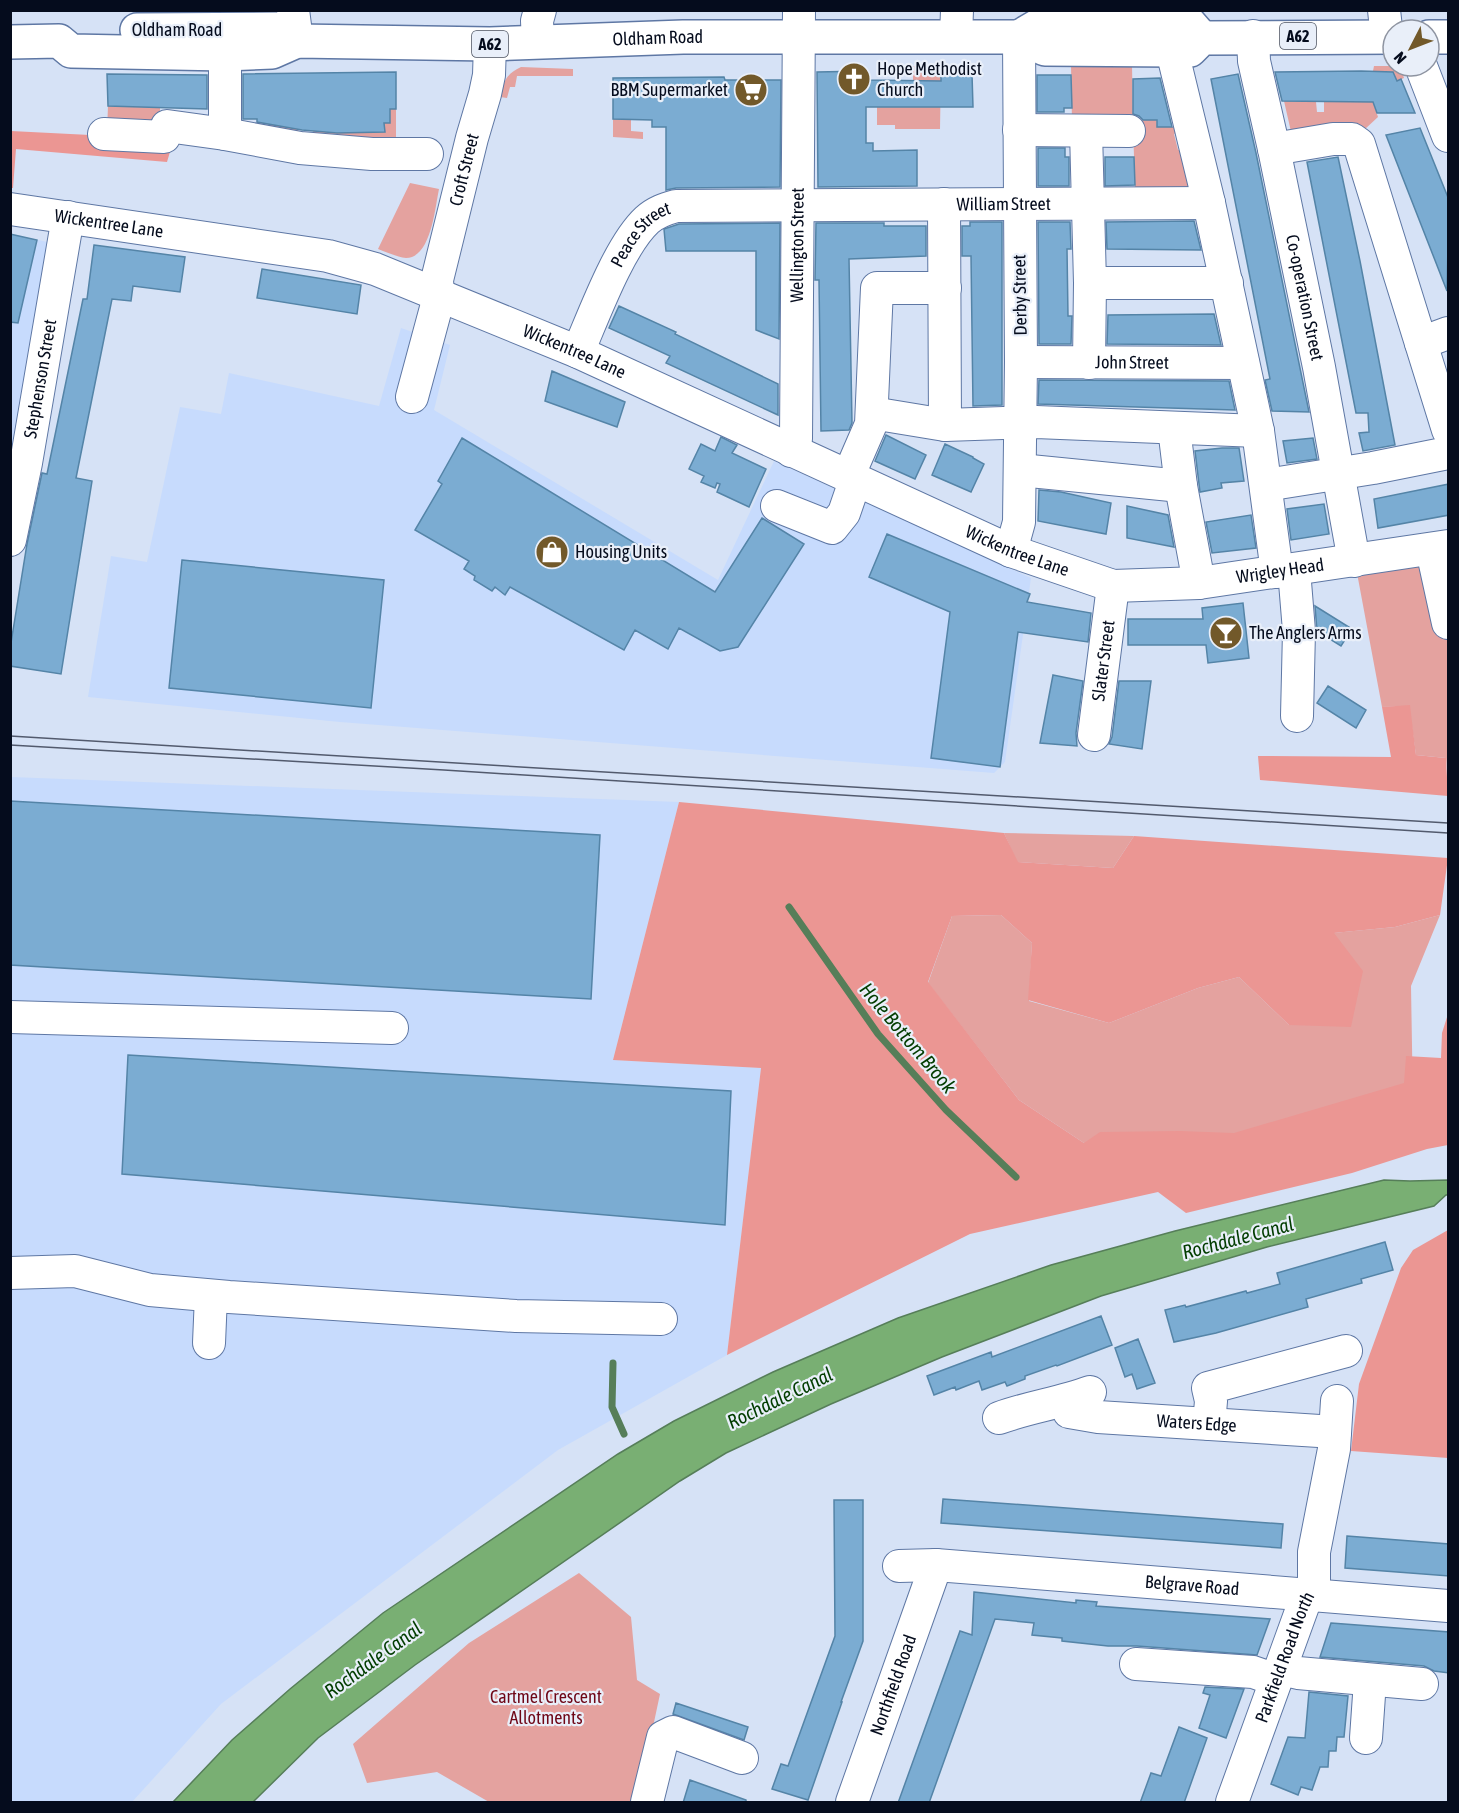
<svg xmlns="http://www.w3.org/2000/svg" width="1459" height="1813" viewBox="0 0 1459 1813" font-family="'Asap Condensed',sans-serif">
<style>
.built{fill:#c7dbfd}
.green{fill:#e4a29f}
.forest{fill:#eb9693}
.water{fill:#79af73;stroke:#567e59;stroke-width:1.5}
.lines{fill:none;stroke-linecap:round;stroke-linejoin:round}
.stream{stroke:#567e59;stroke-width:7}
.building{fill:#7bacd2;stroke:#5484a7;stroke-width:1.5}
.minor-casing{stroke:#5e77a4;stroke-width:34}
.highway-casing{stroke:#5e77a4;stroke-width:36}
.minor{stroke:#fff;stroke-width:32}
.highway{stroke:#fff;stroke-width:33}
.tram{stroke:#525a6d;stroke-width:1.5}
.labels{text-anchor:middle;stroke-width:4.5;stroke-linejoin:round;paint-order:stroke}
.shield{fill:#e9eff9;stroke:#49505f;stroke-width:1.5}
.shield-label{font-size:16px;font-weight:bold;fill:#050c1d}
.street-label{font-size:18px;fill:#050c1d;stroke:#e9eff9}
.poi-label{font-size:18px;fill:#050c1d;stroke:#e9eff9;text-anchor:start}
.park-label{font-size:18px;fill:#6e0616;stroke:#e9eff9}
.water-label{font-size:20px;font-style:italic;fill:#023d00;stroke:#e9eff9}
</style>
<rect width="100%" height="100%" fill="#d6e2f6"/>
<!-- built -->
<path class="built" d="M 11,234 L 52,243 L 11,461 Z
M 401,328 L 450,345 L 434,410 L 718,580 L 774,461 L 1031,578 L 1005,762 L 994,773 L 340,722 L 88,697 L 111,556 L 147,562 L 180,407 L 221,414 L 229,373 L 379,406 Z
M 11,777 L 679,802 L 613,1060 L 761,1068 L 727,1355 L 558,1450 L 221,1704 L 132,1802 L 11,1802 Z"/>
<!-- green -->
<path class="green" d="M 1071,65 L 1132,65 L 1133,120 L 1147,120 L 1148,108 L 1156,108 L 1157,127 L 1174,127 L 1182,131 L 1174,134 L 1178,150 L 1187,147 L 1197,188 L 1135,189 L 1133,124 L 1072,123 Z
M 913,66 L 941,66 L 940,129 L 895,129 L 895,125 L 877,125 L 877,107 L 938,107 L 939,81 L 913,81 Z
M 1374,66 L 1400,66 L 1404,78 L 1397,81 L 1393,72 L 1373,71 Z
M 521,67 L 573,69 L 573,76 L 517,76 L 515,87 L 510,87 L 507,98 L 500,97 C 504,81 505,75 521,67 Z
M 1284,101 L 1316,102 L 1317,112 L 1324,112 L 1324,102 L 1373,102 L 1378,117 L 1364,130 L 1292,136 Z
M 108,106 L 160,107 L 160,132 L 107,132 Z
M 390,109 L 396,109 L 396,146 L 269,138 L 269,124 L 299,123 L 298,133 L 313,133 L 313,124 L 333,124 L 333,133 L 384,132 L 384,123 L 390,123 Z
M 631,116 L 631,131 L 643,132 L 643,139 L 613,137 L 613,119 L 623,119 Z
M 410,183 L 439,189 C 435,208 431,258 406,258 C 397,257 386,252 378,249 Z
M 1445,559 L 1448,573 L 1448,779 L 1446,758 L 1416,755 L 1409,706 L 1382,707 L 1357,573 Z
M 1004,833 L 1134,836 L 1113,868 L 1017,862 Z
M 1001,915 L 1032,943 L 1029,1001 L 1109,1023 L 1198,988 L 1239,977 L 1289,1025 L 1333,933 L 1395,927 L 1440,915 L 1411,986 L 1413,1105 L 1158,1192 L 1019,1100 L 928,983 L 952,916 Z
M 579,1573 L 631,1617 L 637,1680 L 660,1694 L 637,1802 L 489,1802 L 437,1772 L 367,1783 L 353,1744 L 469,1643 Z"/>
<!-- forest -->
<path class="forest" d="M 11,131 L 90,135 L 172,145 L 167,162 L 16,149 L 13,188 L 11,188 Z
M 1410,705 L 1416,755 L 1446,758 L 1448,796 L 1260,780 L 1258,756 L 1391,757 L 1382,707 Z
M 679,802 L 1004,833 L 1018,862 L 1113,868 L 1134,836 L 1448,858 L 1440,915 L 1395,927 L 1334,933 L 1363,971 L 1351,1027 L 1289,1025 L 1239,977 L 1198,988 L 1109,1023 L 1028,1000 L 1032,943 L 1001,915 L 952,916 L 928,982 L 1019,1100 L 1084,1143 L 1100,1132 L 1180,1131 L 1234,1133 L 1404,1083 L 1406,1056 L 1441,1058 L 1442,1033 L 1448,1014 L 1448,1145 L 1427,1149 L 1352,1173 L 1186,1213 L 1158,1192 L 970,1234 L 727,1355 L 761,1068 L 613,1060 Z
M 1448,1230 L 1448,1458 L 1351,1451 L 1359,1384 L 1401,1268 L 1413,1250 Z"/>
<!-- water -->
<path class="water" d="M 1384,1180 L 1410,1181 L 1448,1180 L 1448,1195 L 1446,1195 L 1434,1206 L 1267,1247 L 1101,1296 L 942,1357 L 831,1404 L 726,1453 L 680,1481 L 415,1665 L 318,1738 L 253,1802 L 173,1802 L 232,1740 L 290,1689 L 383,1613 L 618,1454 L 674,1421 L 773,1372 L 898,1318 L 1051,1265 L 1175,1231 Z"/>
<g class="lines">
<!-- stream -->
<path class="stream" d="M 789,907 L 878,1034 L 946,1110 L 1016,1177
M 613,1363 L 612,1407 L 624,1434"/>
</g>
<!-- building -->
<path class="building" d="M 866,71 L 866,80 L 941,81 L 941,74 L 972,74 L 973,107 L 866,107 L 866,143 L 873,143 L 873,151 L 917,150 L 917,186 L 818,187 L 817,72 Z
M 1361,71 L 1393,72 L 1397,81 L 1401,79 L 1415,113 L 1377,113 L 1373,102 L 1282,101 L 1275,72 Z
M 396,72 L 396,109 L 390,109 L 390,123 L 384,123 L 385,132 L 337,133 L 302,130 L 257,122 L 257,119 L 243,119 L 243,74 Z
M 107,74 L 207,75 L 207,109 L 108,106 Z
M 1238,74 L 1256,153 L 1309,412 L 1272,411 L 1265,380 L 1270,379 L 1211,79 Z
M 1037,75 L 1071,75 L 1072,108 L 1064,108 L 1064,112 L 1037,112 Z
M 724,77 L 725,80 L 781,80 L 780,187 L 676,188 L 666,190 L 666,127 L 652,127 L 652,120 L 613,119 L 613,78 Z
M 1160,78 L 1172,127 L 1157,127 L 1157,120 L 1143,120 L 1139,116 L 1133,114 L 1133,79 Z
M 1420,128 L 1449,200 L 1447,291 L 1386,135 Z
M 1038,148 L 1065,148 L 1065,157 L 1069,157 L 1069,186 L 1038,186 Z
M 1105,157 L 1134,157 L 1135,185 L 1105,186 Z
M 1338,157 L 1360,261 L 1395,445 L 1363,451 L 1359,433 L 1369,432 L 1368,413 L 1356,413 L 1307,162 Z
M 1194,221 L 1201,250 L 1107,249 L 1106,222 Z
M 970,222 L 1002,222 L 1002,405 L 973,406 L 971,256 L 962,256 L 962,226 L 970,226 Z
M 1038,222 L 1070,222 L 1071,249 L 1067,249 L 1068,316 L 1072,316 L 1071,344 L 1039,344 Z
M 780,223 L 779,339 L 756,330 L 756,251 L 666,251 L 664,229 L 679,224 Z
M 816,223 L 884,223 L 884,226 L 926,226 L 926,256 L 849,259 L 852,423 L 849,430 L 821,431 L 819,280 L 815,280 Z
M 10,234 L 37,240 L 18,323 L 10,322 Z
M 94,245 L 185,257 L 180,292 L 133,286 L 131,301 L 112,299 L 76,478 L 92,481 L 61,674 L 10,666 L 10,649 L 27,544 L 42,473 L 47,474 L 83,299 L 87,299 Z
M 262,269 L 361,285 L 357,314 L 257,298 Z
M 619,306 L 676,332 L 675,334 L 778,384 L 778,415 L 666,363 L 670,356 L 609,328 Z
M 1214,314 L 1221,345 L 1107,344 L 1108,315 Z
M 552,371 L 625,402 L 617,427 L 545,401 Z
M 1039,380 L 1229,381 L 1235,410 L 1038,404 Z
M 886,435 L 926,455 L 915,479 L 875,461 Z
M 721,437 L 737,445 L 732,453 L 766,469 L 749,507 L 717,492 L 720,484 L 717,483 L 715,488 L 701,482 L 704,476 L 689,469 L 701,444 L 715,451 Z
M 462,438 L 715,592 L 762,518 L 804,544 L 738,647 L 720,651 L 679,628 L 668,649 L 635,630 L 624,650 L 510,587 L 505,595 L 495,587 L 492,591 L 474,580 L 475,576 L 464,569 L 469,561 L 415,530 L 442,484 L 438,481 Z
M 1313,438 L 1317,459 L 1287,463 L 1283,441 Z
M 945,444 L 973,457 L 973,458 L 984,464 L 971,492 L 932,475 Z
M 1222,448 L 1239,448 L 1244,481 L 1221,483 L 1222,488 L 1200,492 L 1195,451 Z
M 1449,484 L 1449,515 L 1378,528 L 1374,499 Z
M 1039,490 L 1061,492 L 1111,503 L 1106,534 L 1038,521 Z
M 1324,504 L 1329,534 L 1291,540 L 1287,509 Z
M 1127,506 L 1168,515 L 1174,547 L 1127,538 Z
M 1251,515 L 1256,548 L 1212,553 L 1206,522 Z
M 887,534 L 1030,594 L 1027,602 L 1091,613 L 1088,642 L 1018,632 L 1000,767 L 931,758 L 950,612 L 869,577 Z
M 182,560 L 384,580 L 371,708 L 169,688 Z
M 1243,603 L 1249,658 L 1208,663 L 1206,645 L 1128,645 L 1128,619 L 1203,619 L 1202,608 Z
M 1315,606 L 1352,629 L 1341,646 L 1317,631 Z
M 1053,675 L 1083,681 L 1076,733 L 1077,746 L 1040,743 Z
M 1119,681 L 1151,681 L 1142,749 L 1109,744 L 1112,737 Z
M 1328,686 L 1366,710 L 1356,728 L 1317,703 Z
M 10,801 L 600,835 L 591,999 L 10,965 Z
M 128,1055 L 731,1091 L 725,1225 L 122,1174 Z
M 1385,1242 L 1393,1270 L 1361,1279 L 1362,1283 L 1306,1299 L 1308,1307 L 1216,1333 L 1174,1342 L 1165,1310 L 1185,1305 L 1186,1307 L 1246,1291 L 1247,1293 L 1280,1284 L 1277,1273 Z
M 1101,1316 L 1112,1345 L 1057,1366 L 1056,1365 L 1025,1376 L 1025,1379 L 1007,1386 L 1005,1382 L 982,1390 L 979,1381 L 956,1390 L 955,1387 L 934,1395 L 927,1376 L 991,1352 L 992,1357 Z
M 1138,1339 L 1155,1383 L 1137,1389 L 1132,1374 L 1125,1377 L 1115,1348 Z
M 943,1499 L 1283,1524 L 1281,1548 L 941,1523 Z
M 834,1500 L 863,1500 L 863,1641 L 841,1702 L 842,1702 L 808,1800 L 772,1789 L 781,1764 L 788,1766 L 835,1636 Z
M 1347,1536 L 1449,1544 L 1449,1576 L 1345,1568 Z
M 974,1592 L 1076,1603 L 1076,1600 L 1097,1602 L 1096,1606 L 1270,1619 L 1257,1655 L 1137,1646 L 1108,1646 L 1062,1641 L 1062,1638 L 1032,1635 L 1034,1623 L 995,1619 L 929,1803 L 898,1803 L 960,1631 L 972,1635 Z
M 1331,1623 L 1449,1632 L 1449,1673 L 1434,1671 L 1424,1666 L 1320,1657 Z
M 1205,1687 L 1244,1689 L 1226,1738 L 1199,1728 L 1210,1695 L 1203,1693 Z
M 1309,1692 L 1348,1696 L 1344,1737 L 1337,1737 L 1336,1751 L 1329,1751 L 1328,1767 L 1320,1767 L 1312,1790 L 1301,1787 L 1298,1795 L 1271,1784 L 1288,1737 L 1305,1738 Z
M 676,1703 L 748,1727 L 744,1740 L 673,1714 Z
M 1179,1727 L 1207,1738 L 1184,1803 L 1140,1803 L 1151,1773 L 1161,1776 Z
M 690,1780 L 746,1800 L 746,1803 L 683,1803 Z"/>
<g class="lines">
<!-- minor casing -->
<g class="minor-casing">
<g id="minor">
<path d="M 293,10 L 297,41"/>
<path d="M 1384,10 L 1387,37"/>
<path id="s1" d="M 1253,36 L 1254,61 L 1274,149 L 1319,367 L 1354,561"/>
<path d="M 956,37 L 957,10"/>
<path d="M 538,42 L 537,21 L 540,10"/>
<path d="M 1174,50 L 1175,63 L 1209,203 L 1258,431 L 1277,572"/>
<path d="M 1421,66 L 1448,136"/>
<path d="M 1019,130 L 1129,131"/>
<path d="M 1086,131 L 1090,283 L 1089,363"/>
<path d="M 104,134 L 164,137 L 167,126 L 225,134 L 300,148 L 372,154 L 427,154"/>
<path d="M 225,134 L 225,54"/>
<path d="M 1274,149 L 1333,139 L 1352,139 L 1359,144 L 1448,430"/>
<path d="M 944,204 L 945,425 L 1036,422 L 1258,431"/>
<path id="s2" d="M 10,209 L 328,256 L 375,269 L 578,352 L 1011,551 L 1113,586 L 1199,583 L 1448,546"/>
<path d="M 1090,283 L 1227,283"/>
<path d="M 1421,343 L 1448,333"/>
<path id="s3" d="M 578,352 C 594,315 619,246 647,220 C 656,212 665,209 676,206 L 1209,203"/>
<path id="s4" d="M 1021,362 L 1243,363"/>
<path id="s5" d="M 412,397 L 436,308 L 438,295 L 437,280 L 472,138 L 485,94 L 489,75 L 490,44"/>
<path d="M 872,413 L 945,425"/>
<path d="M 1174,428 L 1181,486 L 1199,583"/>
<path id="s6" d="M 791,451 L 796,439 L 799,10"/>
<path d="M 1020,470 L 1181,486"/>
<path d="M 848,477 L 871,424 L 877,288 L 945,288"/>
<path d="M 1266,485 L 1373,468 L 1448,453"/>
<path d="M 777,506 L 832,528 L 844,513 L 855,481"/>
<path id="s7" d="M 10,540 L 26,463 L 68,217"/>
<path d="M 1432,550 L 1448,623"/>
<path d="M 1011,551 L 1019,522 L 1021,362 L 1019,37"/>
<path d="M 1294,570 L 1299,631 L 1297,716"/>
<path id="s8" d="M 1094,735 L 1113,586"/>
<path d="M 10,1017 L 392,1028"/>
<path d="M 10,1273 L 75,1271 L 150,1290 L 229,1297 L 516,1316 L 661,1319"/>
<path d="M 209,1343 L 211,1296"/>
<path id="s9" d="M 1065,1401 L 1069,1412 L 1098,1417 L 1335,1432"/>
<path d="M 999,1418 C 1029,1407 1060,1403 1090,1392"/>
<path d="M 1209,1424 L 1211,1401 L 1208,1388 L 1346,1351"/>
<path id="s10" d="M 899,1566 L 936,1565 L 1448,1606"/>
<path d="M 1136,1664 L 1253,1672 L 1276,1680"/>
<path d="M 1280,1669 L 1298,1673 L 1422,1684"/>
<path d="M 1366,1738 L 1370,1681"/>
<path d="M 647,1802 L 663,1737 L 673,1732 L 742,1758"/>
<path id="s11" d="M 852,1802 L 936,1565"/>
<path id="s12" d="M 1232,1802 L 1303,1606 L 1314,1584 L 1314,1552 L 1334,1449 L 1337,1401"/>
</g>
</g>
<!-- highway casing -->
<g class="highway-casing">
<g id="highway">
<path d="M 137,30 L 276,29 L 297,41"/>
<path d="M 1019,37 L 1041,24 L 1189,23 L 1202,38"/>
<path d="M 1429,37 L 1448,37"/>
<path id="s13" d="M 10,42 L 59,41 L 71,51 L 225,54 L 272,52 L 297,41 L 490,44 L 683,37 L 1019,37 L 1045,49 L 1174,50 L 1190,50 L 1202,38 L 1393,37"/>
</g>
</g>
<!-- minor -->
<use href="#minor" class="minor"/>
<!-- highway -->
<use href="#highway" class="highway"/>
<!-- tram -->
<path class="tram" d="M 10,736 L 1448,823
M 10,745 L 444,770 L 1448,833"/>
</g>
<!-- icons -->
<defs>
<g id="church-disc" transform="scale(1.725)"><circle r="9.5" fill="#72592a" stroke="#e9eff9"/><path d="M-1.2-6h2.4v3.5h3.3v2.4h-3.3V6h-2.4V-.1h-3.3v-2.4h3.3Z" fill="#fff"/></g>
<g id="supermarket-disc" transform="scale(1.725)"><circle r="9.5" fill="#72592a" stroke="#e9eff9"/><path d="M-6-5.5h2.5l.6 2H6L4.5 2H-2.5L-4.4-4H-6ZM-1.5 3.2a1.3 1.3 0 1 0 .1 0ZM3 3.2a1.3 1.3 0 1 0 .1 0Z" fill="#fff"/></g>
<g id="shop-disc" transform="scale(1.725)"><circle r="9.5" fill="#72592a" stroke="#e9eff9"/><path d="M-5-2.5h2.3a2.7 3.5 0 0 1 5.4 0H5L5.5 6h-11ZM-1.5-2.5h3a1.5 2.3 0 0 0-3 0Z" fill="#fff"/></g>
<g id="bar-disc" transform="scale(1.725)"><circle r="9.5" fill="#72592a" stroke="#e9eff9"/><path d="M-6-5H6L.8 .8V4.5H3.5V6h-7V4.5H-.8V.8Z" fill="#fff"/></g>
</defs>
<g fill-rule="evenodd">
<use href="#church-disc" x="854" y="79"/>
<use href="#supermarket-disc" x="751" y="90"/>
<use href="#shop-disc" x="552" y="552"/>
<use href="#bar-disc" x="1226" y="633"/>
</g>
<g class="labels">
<!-- shield labels -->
<g class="shield">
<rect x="1280" y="23" width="36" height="26" rx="4.5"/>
<rect x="472" y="31" width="36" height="26" rx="4.5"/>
</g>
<g class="shield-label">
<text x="1298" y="42">A62</text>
<text x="490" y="50">A62</text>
</g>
<!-- street labels -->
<g class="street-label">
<text x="177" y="36">Oldham Road</text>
<text dy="6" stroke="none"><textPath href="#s13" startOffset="654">Oldham Road</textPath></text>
<text dy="6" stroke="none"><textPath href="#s5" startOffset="234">Croft Street</textPath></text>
<text dy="6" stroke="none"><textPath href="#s3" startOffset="510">William Street</textPath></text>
<text dy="6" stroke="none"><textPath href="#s2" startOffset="100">Wickentree Lane</textPath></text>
<text dy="6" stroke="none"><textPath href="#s3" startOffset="135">Peace Street</textPath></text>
<text dy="6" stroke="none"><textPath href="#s6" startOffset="207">Wellington Street</textPath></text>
<text transform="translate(1020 295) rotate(-91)" y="6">Derby Street</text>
<text dy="6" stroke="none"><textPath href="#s1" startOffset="267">Co-operation Street</textPath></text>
<text dy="6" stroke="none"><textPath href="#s2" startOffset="586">Wickentree Lane</textPath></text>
<text dy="6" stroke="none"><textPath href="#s4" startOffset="111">John Street</textPath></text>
<text dy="6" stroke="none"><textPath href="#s7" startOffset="164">Stephenson Street</textPath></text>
<text dy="6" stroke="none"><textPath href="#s2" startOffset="1072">Wickentree Lane</textPath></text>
<text dy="6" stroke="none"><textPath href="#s2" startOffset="1342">Wrigley Head</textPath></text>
<text dy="6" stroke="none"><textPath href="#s8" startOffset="75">Slater Street</textPath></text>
<text dy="6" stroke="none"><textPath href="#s9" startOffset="140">Waters Edge</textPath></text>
<text dy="6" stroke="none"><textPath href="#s10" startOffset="294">Belgrave Road</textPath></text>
<text dy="6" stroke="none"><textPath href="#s12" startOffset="154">Parkfield Road North</textPath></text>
<text dy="6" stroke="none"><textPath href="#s11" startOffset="124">Northfield Road</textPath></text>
</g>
<!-- poi labels -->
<g class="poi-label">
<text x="877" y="75">Hope Methodist<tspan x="877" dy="21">Church</tspan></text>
<text x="728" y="96" text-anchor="end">BBM Supermarket</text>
<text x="575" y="558">Housing Units</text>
<text x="1249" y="639">The Anglers Arms</text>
</g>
<!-- park labels -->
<g class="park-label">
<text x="546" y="1703">Cartmel Crescent<tspan x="546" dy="21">Allotments</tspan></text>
</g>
<!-- water labels -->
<g class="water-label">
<text transform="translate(908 1038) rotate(50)" y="7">Hole Bottom Brook</text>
<text transform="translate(1238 1238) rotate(-15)" y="7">Rochdale Canal</text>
<text transform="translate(780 1398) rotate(-26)" y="7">Rochdale Canal</text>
<text transform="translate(373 1660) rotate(-36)" y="7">Rochdale Canal</text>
</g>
</g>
<!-- border -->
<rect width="1459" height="1813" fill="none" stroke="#050c1d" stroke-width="24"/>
<!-- north arrow -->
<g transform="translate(1411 48) rotate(228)"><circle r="28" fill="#e9eff9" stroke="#8e94a1" stroke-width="1.5"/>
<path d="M0-4.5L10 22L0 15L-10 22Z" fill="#72592a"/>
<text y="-9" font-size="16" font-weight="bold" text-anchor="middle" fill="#050c1d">N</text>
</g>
</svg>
